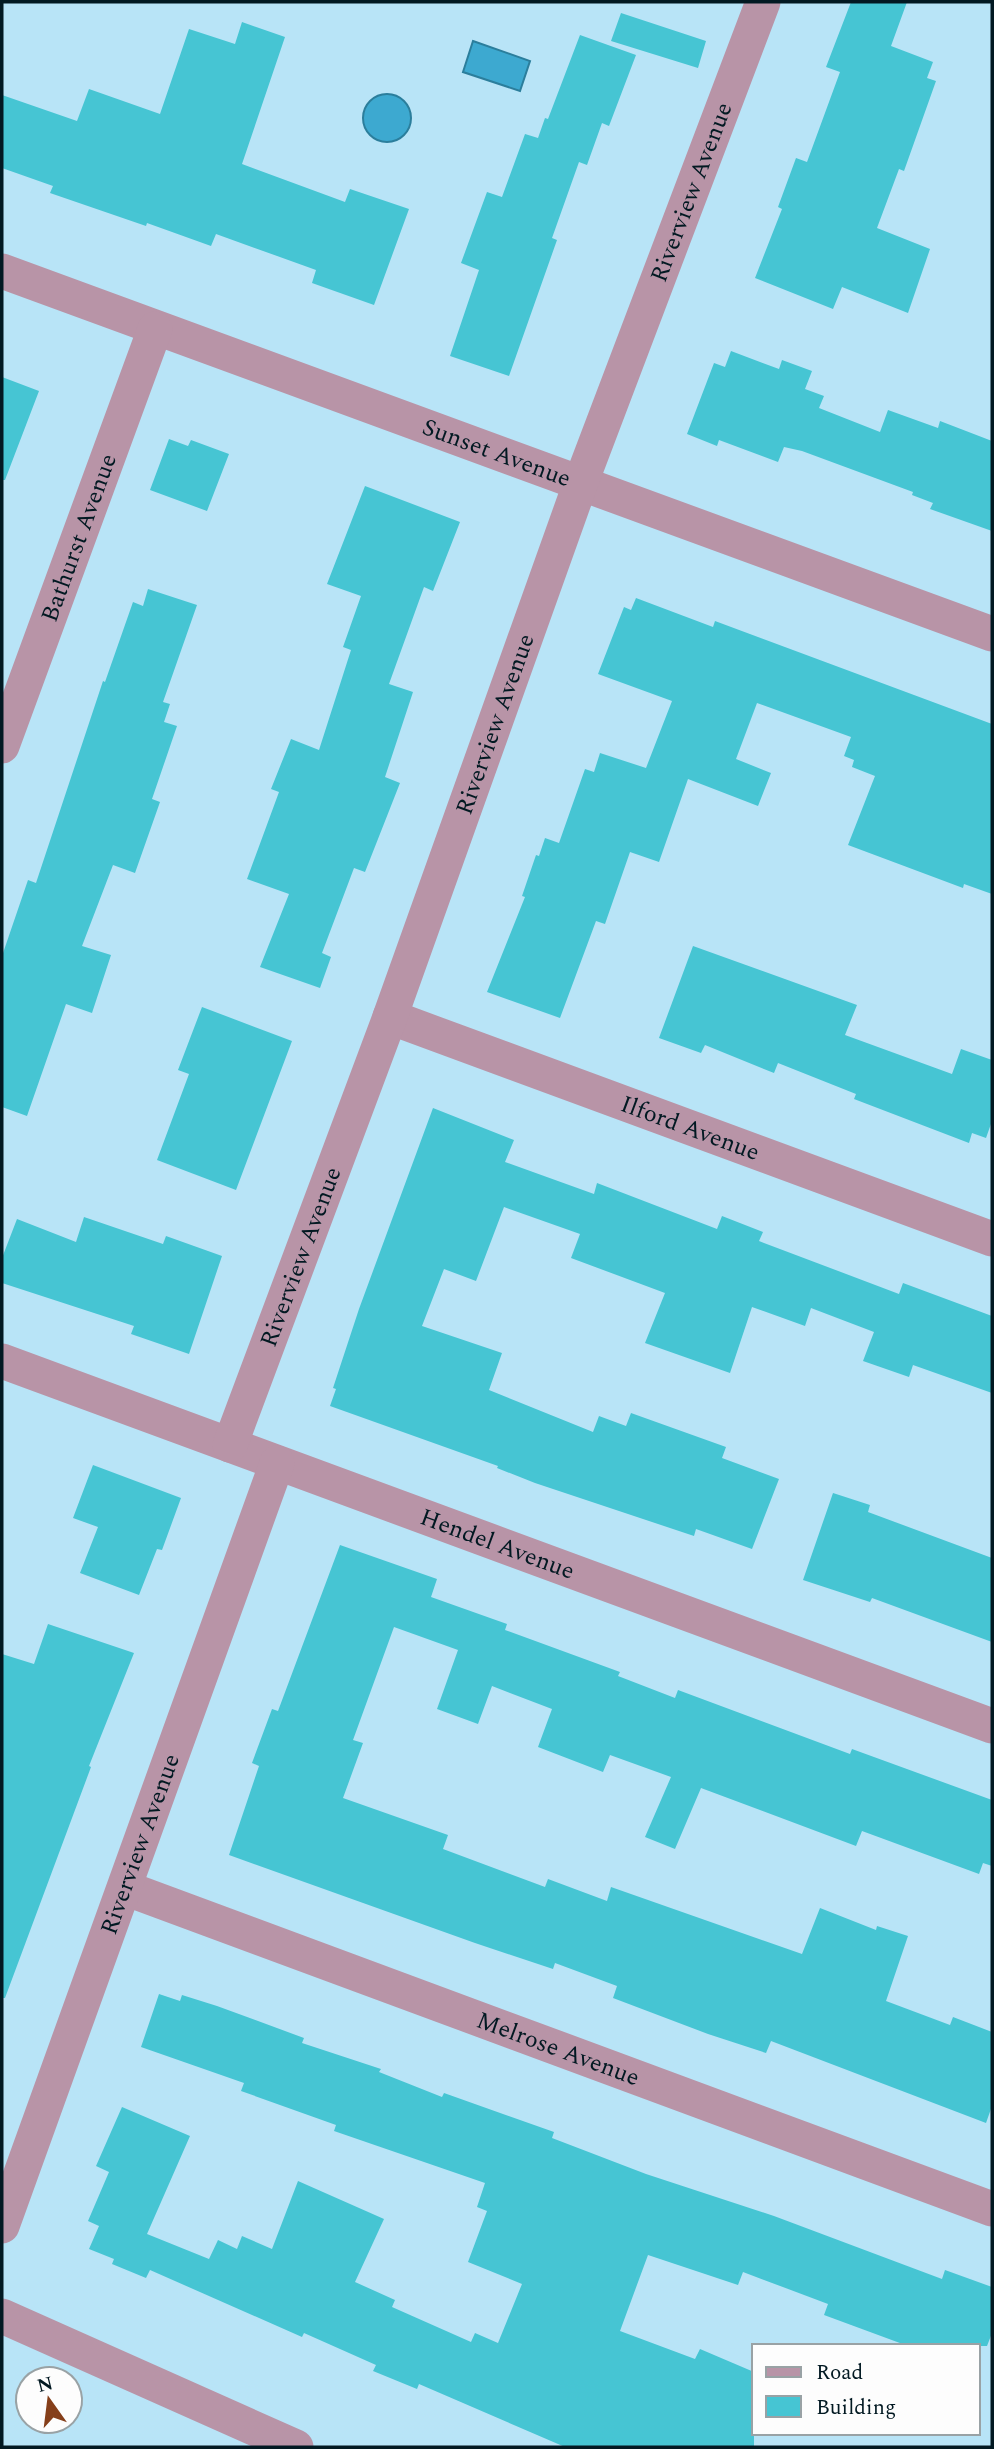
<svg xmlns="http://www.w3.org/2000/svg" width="994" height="2449" viewBox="0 0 994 2449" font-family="Spectral,serif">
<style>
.water{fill:#3da9d0;stroke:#2b7e9c;stroke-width:2}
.building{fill:#46c5d3}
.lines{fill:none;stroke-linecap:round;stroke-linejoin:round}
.minor{stroke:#b894a7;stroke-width:35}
.labels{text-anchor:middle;stroke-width:5;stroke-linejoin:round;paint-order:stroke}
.street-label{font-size:24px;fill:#021922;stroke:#fdfdfd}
</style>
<rect width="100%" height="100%" fill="#b8e4f7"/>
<!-- water -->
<path class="water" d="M 473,41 L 530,61 L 520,91 L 463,72 Z
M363 118a24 24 0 1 1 48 0a24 24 0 1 1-48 0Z"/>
<!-- building -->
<path class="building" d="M 851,2 L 907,2 L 891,46 L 933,62 L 927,78 L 936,81 L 904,171 L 899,169 L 877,228 L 930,249 L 908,313 L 842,287 L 833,309 L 755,278 L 782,209 L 778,207 L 796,158 L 807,162 L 840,72 L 826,67 Z
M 621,13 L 706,41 L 698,68 L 611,41 Z
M 242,22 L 285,37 L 242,164 L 345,202 L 350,189 L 409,209 L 374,305 L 312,283 L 316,270 L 216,234 L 211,246 L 147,223 L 146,226 L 50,193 L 53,186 L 2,168 L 2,95 L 77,121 L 89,89 L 160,114 L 189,29 L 235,44 Z
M 580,35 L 636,55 L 609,126 L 602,123 L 587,165 L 579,162 L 552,238 L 557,240 L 509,376 L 450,356 L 479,270 L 461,263 L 487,192 L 502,197 L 525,134 L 538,138 L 545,118 L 548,119 Z
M 731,351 L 779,369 L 782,360 L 812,371 L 805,389 L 824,396 L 819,408 L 880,432 L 888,410 L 938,428 L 940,421 L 992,441 L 992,531 L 930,509 L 933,503 L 912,495 L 913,492 L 802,451 L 784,447 L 778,462 L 719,440 L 717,446 L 687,434 L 714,363 L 725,367 Z
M 2,377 L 39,391 L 5,480 L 2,480 Z
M 169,439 L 188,446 L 191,440 L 229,454 L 207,511 L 150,490 Z
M 365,486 L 460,522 L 433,591 L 424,587 L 389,684 L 413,692 L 385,777 L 400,783 L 365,872 L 354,868 L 322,953 L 331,957 L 320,988 L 260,967 L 289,894 L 247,879 L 279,792 L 271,789 L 291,739 L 319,750 L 351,650 L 343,647 L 361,596 L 327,584 Z
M 148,589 L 197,605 L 163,702 L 170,704 L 164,722 L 177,726 L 152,799 L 160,802 L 135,873 L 113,865 L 82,946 L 111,955 L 92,1013 L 66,1004 L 27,1116 L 2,1107 L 2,956 L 28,880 L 36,883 L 103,681 L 105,682 L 133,602 L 143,606 Z
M 636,598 L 713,627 L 715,621 L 992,724 L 992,894 L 964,884 L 963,888 L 848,845 L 875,776 L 852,767 L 854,760 L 844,756 L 851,737 L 757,703 L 736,759 L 771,773 L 758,806 L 688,779 L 659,862 L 630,852 L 605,924 L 596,921 L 560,1018 L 487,992 L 525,897 L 522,896 L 536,855 L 539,856 L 545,838 L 559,843 L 585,769 L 594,772 L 600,753 L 646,768 L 672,701 L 598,674 L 624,607 L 631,610 Z
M 693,946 L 857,1005 L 845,1035 L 952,1074 L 961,1049 L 992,1060 L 992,1121 L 986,1138 L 972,1133 L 969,1143 L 854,1099 L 856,1094 L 778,1063 L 774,1073 L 705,1045 L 701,1053 L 659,1038 Z
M 202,1007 L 292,1041 L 236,1190 L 157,1160 L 189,1074 L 178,1070 Z
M 433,1108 L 514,1140 L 505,1162 L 594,1194 L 597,1183 L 717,1229 L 722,1216 L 763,1232 L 759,1241 L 899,1294 L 903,1283 L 992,1316 L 992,1393 L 913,1365 L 909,1377 L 863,1361 L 874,1332 L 811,1308 L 805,1326 L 752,1307 L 730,1373 L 645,1343 L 665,1293 L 571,1258 L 580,1234 L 504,1207 L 476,1281 L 444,1269 L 422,1326 L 502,1353 L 489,1390 L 593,1432 L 599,1416 L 626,1426 L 631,1413 L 726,1447 L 722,1458 L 779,1479 L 752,1549 L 696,1529 L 694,1536 L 535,1483 L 497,1468 L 498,1466 L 330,1406 L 336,1389 L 333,1388 L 359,1309 Z
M 84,1217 L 163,1244 L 166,1236 L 222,1256 L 189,1354 L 131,1334 L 134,1326 L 2,1283 L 2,1258 L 17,1219 L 76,1242 Z
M 93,1465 L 181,1498 L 162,1550 L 157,1549 L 139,1595 L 80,1573 L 98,1527 L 73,1518 Z
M 833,1493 L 870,1505 L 868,1512 L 992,1558 L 992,1642 L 872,1598 L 870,1602 L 803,1580 Z
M 340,1545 L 437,1579 L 431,1597 L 507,1624 L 505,1630 L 620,1672 L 618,1676 L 675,1698 L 678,1690 L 850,1754 L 852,1749 L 992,1800 L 992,1866 L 983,1863 L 979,1874 L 862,1831 L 856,1846 L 701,1788 L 675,1849 L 645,1837 L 671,1777 L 610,1755 L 603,1772 L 538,1747 L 552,1709 L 492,1686 L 478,1724 L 437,1709 L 458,1650 L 394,1627 L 353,1740 L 363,1743 L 343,1798 L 448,1835 L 443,1849 L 545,1887 L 548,1879 L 607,1901 L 611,1887 L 802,1954 L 820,1908 L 876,1930 L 877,1926 L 908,1936 L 886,2001 L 950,2025 L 953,2017 L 992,2032 L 992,2106 L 986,2123 L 771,2041 L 766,2053 L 708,2034 L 613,1998 L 617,1986 L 555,1963 L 553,1969 L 475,1943 L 229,1855 L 259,1766 L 252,1763 L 272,1709 L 278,1711 Z
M 48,1624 L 134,1653 L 89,1766 L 91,1767 L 5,1998 L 2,1998 L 2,1654 L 34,1664 Z
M 159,1994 L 180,2001 L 182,1995 L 217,2006 L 304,2038 L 302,2043 L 381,2069 L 379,2072 L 442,2097 L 444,2093 L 554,2132 L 552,2138 L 646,2174 L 774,2216 L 942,2279 L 945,2270 L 992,2287 L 992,2333 L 987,2346 L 908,2346 L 824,2315 L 828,2304 L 743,2272 L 738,2285 L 648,2255 L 620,2331 L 695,2359 L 700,2349 L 754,2372 L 754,2447 L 565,2447 L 419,2384 L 417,2389 L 373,2371 L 376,2365 L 304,2333 L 302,2337 L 150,2270 L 146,2278 L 112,2264 L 114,2259 L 89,2249 L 99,2226 L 88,2221 L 109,2172 L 96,2166 L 122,2107 L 190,2136 L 147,2234 L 209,2259 L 218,2240 L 237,2249 L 242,2236 L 272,2249 L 298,2181 L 384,2219 L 355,2282 L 395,2300 L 392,2307 L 471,2342 L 475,2333 L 498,2343 L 522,2284 L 468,2262 L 487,2211 L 477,2207 L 485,2183 L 334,2131 L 336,2125 L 241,2091 L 244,2083 L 141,2047 Z"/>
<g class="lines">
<!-- minor -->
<g class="minor">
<path id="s1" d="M 2,271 L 992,634"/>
<path id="s2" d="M 2,746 L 155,329"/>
<path id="s3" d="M 390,1017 L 992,1239"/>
<path id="s4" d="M 2,1361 L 992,1726"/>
<path id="s5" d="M 230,1445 L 390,1017 L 581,482 L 763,2"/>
<path id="s6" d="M 125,1888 L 992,2209"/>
<path id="s7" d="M 2,2226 L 277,1463"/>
<path d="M 2,2316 L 296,2447"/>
</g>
</g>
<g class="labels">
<!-- street labels -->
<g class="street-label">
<text dy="8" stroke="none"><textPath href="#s5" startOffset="1335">Riverview Avenue</textPath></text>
<text dy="8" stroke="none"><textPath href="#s1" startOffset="527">Sunset Avenue</textPath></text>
<text dy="8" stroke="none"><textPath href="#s2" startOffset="222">Bathurst Avenue</textPath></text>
<text dy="8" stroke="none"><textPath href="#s5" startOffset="768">Riverview Avenue</textPath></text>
<text dy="8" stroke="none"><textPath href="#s3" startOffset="320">Ilford Avenue</textPath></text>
<text dy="8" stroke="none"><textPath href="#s5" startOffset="201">Riverview Avenue</textPath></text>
<text dy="8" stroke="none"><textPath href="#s4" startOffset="528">Hendel Avenue</textPath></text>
<text dy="8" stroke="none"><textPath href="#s7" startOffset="406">Riverview Avenue</textPath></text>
<text dy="8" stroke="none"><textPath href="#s6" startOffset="462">Melrose Avenue</textPath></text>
</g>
</g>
<!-- border -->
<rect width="994" height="2449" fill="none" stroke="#021922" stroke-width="7"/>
<!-- legend -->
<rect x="752" y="2344" width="228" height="91" fill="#fdfdfd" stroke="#99a2a5" stroke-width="2"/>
<rect x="766" y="2367" width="35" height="10" fill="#b894a7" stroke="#99a2a5" stroke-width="2"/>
<text x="816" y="2379" font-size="21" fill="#021922">Road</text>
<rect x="766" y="2396" width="35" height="21" fill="#46c5d3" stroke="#99a2a5" stroke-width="2"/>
<text x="816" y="2414" font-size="21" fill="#021922">Building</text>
<!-- north arrow -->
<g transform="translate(49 2400) rotate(346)"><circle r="33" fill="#fdfdfd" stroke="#99a2a5" stroke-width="2"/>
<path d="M0-5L12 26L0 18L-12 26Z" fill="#853f1a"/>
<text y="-10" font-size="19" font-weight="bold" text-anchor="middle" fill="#021922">N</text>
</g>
</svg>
